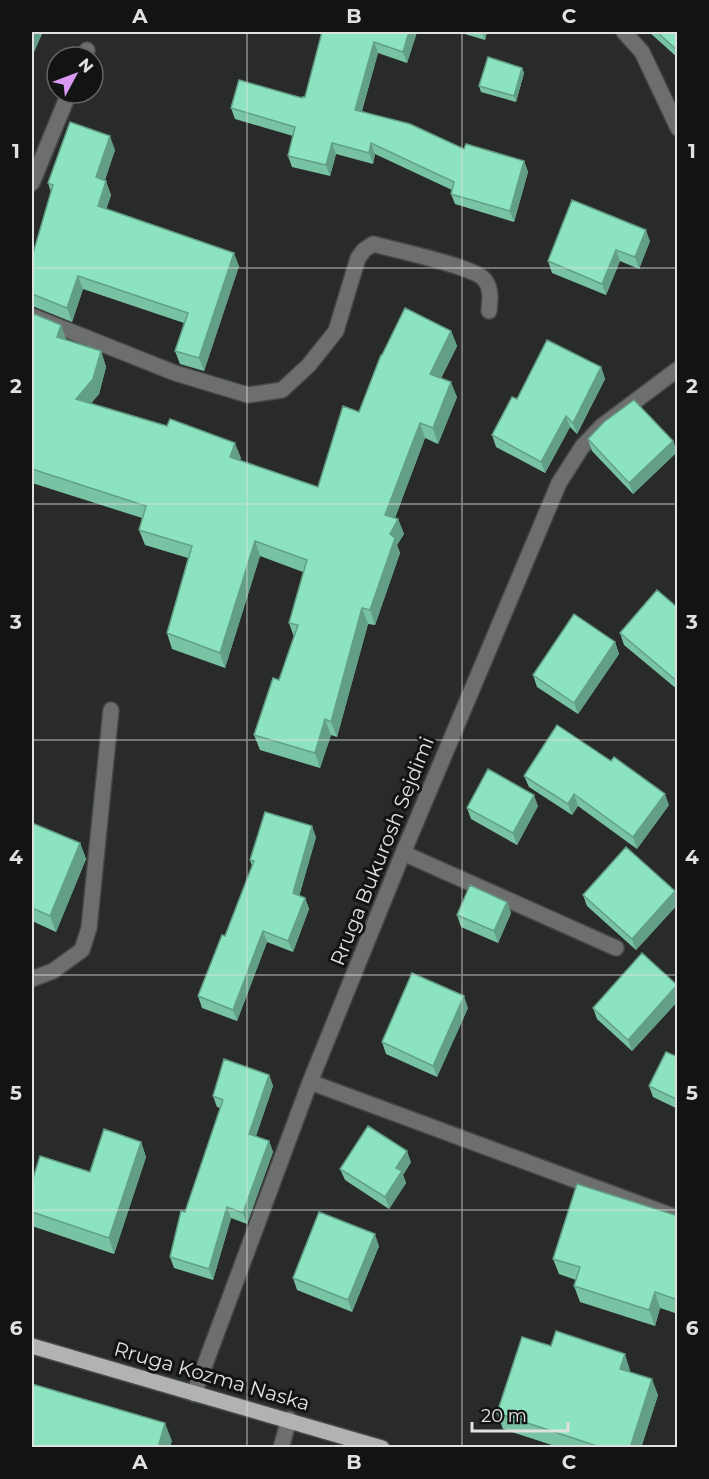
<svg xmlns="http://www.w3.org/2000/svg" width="709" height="1479" viewBox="0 0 709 1479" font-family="Montserrat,sans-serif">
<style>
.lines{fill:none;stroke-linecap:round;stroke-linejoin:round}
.minor-casing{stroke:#454847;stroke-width:18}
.major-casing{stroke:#454847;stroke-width:18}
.minor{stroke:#6d6f6e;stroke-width:15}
.major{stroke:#b0b3b2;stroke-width:15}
.wall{fill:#78c3a4}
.shaded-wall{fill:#629f86}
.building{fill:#8ce3bf;stroke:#629f86;stroke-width:1.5}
.grid{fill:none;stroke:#e0e2e1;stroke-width:1.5;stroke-opacity:0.55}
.labels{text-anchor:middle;stroke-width:6;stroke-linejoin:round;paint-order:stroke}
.street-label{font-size:20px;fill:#e0e2e1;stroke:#121313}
.neatline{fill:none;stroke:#e0e2e1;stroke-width:2}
.grid-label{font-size:20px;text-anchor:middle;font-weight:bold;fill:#e0e2e1}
</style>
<rect width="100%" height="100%" fill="#282b2a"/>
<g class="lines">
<!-- minor casing -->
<g class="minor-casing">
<path id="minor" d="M 624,32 L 642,52 L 678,128
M 84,57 L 87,50
M 32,183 L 69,93
M 32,316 L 175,373 L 248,395 L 282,390 L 309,365 L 336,331 L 358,258 L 364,250 L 373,244 C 394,250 472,266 484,279 C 492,288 490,300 489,311
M 403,853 L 616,948
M 32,979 L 53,971 L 82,950 L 89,928 L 111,710
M 310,1082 L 678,1218
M 194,1394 L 310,1082 L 403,853 L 559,483 L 582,447 L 602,426 L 678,369
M 281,1448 L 289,1419"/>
</g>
<!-- major casing -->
<g class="major-casing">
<path id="major" d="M 32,1346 L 382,1448"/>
</g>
<!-- minor -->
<use href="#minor" class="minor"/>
<!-- major -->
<use href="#major" class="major"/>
</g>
<!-- wall -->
<path class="wall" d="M 322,32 L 417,32 L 407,63 L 378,53 L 362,111 L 464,149 L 524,161 L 528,172 L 514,222 L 455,204 L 451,194 L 452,190 L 375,154 L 373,164 L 336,154 L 330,176 L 292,167 L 288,156 L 293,136 L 235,119 L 231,108 L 305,97 Z
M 458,32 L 487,32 L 485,40 Z
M 649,32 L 678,32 L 678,58 Z
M 522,68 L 524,73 L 516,102 L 481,92 L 479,86 Z
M 115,150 L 105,180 L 111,195 L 106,209 L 239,266 L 204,371 L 180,364 L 175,351 L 184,323 L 83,289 L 72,322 L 35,307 L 32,307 L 32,257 L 51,192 L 48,183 Z
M 650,241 L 639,269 L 620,261 L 606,295 L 552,273 L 548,261 Z
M 32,313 L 61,325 L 66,340 L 101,351 L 106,367 L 99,394 L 91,403 L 241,458 L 240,460 L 318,487 L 359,412 L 382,355 L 451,331 L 457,346 L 441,378 L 457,397 L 438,444 L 425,438 L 395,518 L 398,519 L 404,534 L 397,545 L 400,553 L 375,625 L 368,624 L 337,737 L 331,735 L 320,768 L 260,750 L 254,735 L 279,680 L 294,637 L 289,623 L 303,572 L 260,556 L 225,668 L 172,649 L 167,633 L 188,558 L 145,545 L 139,530 L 142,518 L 32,483 Z
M 601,367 L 605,379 L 577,434 L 570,427 L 545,473 L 496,447 L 492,435 L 517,399 Z
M 588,439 L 673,441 L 677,452 L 633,494 L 592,451 Z
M 678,608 L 678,690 L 624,645 L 620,633 Z
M 615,642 L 619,654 L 578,714 L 537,687 L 533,675 Z
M 524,776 L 669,805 L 637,849 L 578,806 L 572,815 L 529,787 Z
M 538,806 L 517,845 L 471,819 L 467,808 Z
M 32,823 L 80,843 L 86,859 L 56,932 L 32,921 Z
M 316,837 L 299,896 L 305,898 L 309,909 L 293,952 L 267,942 L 237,1021 L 202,1008 L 198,996 L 225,936 L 252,866 L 250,860 Z
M 675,891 L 678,898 L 678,904 L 636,950 L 587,906 L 583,895 Z
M 507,902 L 511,913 L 498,943 L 461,927 L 457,915 Z
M 677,985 L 678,1001 L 632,1051 L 597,1019 L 593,1008 Z
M 468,1008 L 437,1077 L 386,1054 L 382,1042 Z
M 678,1057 L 678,1109 L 653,1097 L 649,1086 Z
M 269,1075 L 273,1086 L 256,1136 L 269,1141 L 273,1152 L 247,1224 L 231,1218 L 213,1280 L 174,1268 L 170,1257 L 220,1108 L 217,1107 L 213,1096 Z
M 141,1142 L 146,1157 L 114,1254 L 32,1226 L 32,1182 L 90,1172 Z
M 411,1162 L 403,1175 L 406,1183 L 389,1209 L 345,1180 L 340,1169 Z
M 678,1216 L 678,1314 L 660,1308 L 655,1326 L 580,1302 L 574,1286 L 576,1280 L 559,1274 L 553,1259 Z
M 379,1246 L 352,1312 L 297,1290 L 293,1278 Z
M 630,1370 L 630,1372 L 658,1395 L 641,1448 L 561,1448 L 503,1429 L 497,1413 Z"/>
<!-- shaded-wall -->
<path class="shaded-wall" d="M 34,32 L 43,32 L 32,57 L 32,38 Z
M 409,32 L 417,32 L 407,63 L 403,52 Z
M 482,32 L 487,32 L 485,40 Z
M 374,42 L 378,53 L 359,121 L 355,110 Z
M 522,68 L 524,73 L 516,102 L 514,96 Z
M 110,136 L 115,150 L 101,191 L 96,177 Z
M 332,143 L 336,154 L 330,176 L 326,165 Z
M 371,143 L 375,154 L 373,164 L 369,153 Z
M 524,161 L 528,172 L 514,222 L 510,211 Z
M 106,181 L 111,195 L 103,220 L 98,206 Z
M 646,230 L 650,241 L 639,269 L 635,257 Z
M 616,250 L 620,261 L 606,295 L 602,284 Z
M 234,253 L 239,266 L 204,371 L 199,358 Z
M 78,276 L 83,289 L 72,322 L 67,308 Z
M 61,325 L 66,340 L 57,337 Z
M 451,331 L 457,346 L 436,389 L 430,374 Z
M 101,351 L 106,367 L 99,394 L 82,414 L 76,399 Z
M 601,367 L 605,379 L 577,434 L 573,423 Z
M 451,382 L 457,397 L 438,444 L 433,428 Z
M 566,416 L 570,427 L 545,473 L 541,462 Z
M 420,423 L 425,438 L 390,530 L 385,515 Z
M 673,441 L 677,452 L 633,494 L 629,483 Z
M 235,443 L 241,458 L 235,472 L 230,457 Z
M 398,519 L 404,534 L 397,545 L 400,553 L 375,625 L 370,610 L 390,534 Z
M 255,541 L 260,556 L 225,668 L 220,653 Z
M 362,608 L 368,624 L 337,737 L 331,722 Z
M 615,642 L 619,654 L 578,714 L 574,703 Z
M 325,719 L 331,735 L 320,768 L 315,753 Z
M 574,794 L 578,806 L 572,815 L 568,804 Z
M 665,794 L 669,805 L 637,849 L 633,837 Z
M 534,795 L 538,806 L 517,845 L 513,833 Z
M 312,826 L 316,837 L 297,904 L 293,893 Z
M 80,843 L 86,859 L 56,932 L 50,916 Z
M 675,891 L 678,898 L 678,904 L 636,950 L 632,939 Z
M 305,898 L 309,909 L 293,952 L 288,941 Z
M 507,902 L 511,913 L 498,943 L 494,931 Z
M 263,931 L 267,942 L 237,1021 L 233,1010 Z
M 677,985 L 678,1001 L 632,1051 L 628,1040 Z
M 464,996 L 468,1008 L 437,1077 L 433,1066 Z
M 269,1075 L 273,1086 L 253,1145 L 249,1134 Z
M 269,1141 L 273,1152 L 247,1224 L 243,1213 Z
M 141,1142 L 146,1157 L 114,1254 L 109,1238 Z
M 407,1151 L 411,1162 L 403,1175 L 406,1183 L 389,1209 L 385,1197 L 396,1168 Z
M 227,1207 L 231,1218 L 213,1280 L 209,1269 Z
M 375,1234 L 379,1246 L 352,1312 L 348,1300 Z
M 655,1292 L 660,1308 L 655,1326 L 649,1310 Z
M 625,1354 L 630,1370 L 626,1384 L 620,1369 Z
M 652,1379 L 658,1395 L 641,1448 L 630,1448 Z
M 165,1423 L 172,1441 L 170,1448 L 158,1448 Z"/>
<!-- building -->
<path class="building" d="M 322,32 L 409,32 L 403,52 L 374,42 L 355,110 L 410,124 L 464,149 L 466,144 L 524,161 L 510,211 L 451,194 L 454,182 L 371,143 L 369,153 L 332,143 L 326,165 L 288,156 L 295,127 L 231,108 L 239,80 L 302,98 L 302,97 L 305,97 Z
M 657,32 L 678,32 L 678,51 Z
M 488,57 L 522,68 L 514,96 L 479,86 Z
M 70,122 L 110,136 L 96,177 L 106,181 L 98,206 L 234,253 L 199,358 L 175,351 L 188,313 L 78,276 L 67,308 L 32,294 L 32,257 L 53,185 L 48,183 Z
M 572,200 L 646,230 L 635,257 L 616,250 L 602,284 L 548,261 Z
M 405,308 L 451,331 L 430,374 L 451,382 L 433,428 L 420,423 L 385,515 L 398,519 L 390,534 L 395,538 L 370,610 L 362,608 L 331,722 L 325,719 L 315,753 L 254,735 L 273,678 L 279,680 L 298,625 L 289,623 L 307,560 L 255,541 L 220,653 L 167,633 L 192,546 L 139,530 L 146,506 L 32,469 L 32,313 L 61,325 L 57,337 L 101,351 L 93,379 L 76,399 L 167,426 L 170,419 L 235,443 L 230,457 L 318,487 L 343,406 L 359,412 L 381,355 L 382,355 Z
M 547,340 L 601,367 L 573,423 L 566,416 L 541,462 L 492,435 L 512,397 L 517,399 Z
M 634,400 L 673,441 L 629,483 L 588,439 L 604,422 Z
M 657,590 L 678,608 L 678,682 L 620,633 Z
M 574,614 L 615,642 L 574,703 L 533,675 Z
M 557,725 L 611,761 L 614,757 L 665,794 L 633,837 L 574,794 L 568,804 L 524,776 Z
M 488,769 L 534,795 L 513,833 L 467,808 Z
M 265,812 L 312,826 L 293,893 L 305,898 L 288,941 L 263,931 L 233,1010 L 198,996 L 222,935 L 225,936 L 254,861 L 250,860 Z
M 32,823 L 80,843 L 50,916 L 32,908 Z
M 626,847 L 675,891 L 632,939 L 583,895 Z
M 470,885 L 507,902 L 494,931 L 457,915 Z
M 642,953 L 677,985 L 628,1040 L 593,1008 Z
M 412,973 L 464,996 L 433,1066 L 382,1042 Z
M 666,1052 L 678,1057 L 678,1100 L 649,1086 Z
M 224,1059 L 269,1075 L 249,1134 L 269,1141 L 243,1213 L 227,1207 L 209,1269 L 170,1257 L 181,1211 L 185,1212 L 223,1100 L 213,1096 Z
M 368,1126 L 407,1151 L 396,1168 L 402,1171 L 385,1197 L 340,1169 Z
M 104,1129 L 141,1142 L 109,1238 L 32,1212 L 32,1182 L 40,1156 L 90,1172 Z
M 577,1184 L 678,1216 L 678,1300 L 655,1292 L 649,1310 L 574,1286 L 580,1267 L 553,1259 Z
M 319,1212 L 375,1234 L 348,1300 L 293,1278 Z
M 556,1331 L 625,1354 L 620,1369 L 652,1379 L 630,1448 L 603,1448 L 497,1413 L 522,1337 L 551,1346 Z
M 32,1384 L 165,1423 L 158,1448 L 32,1448 Z"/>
<!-- grid -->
<path class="grid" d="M 247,32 L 247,1448M 462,32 L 462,1448M 32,268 L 678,268M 32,504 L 678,504M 32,740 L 678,740M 32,975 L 678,975M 32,1210 L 678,1210"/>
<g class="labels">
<!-- street labels -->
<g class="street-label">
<text transform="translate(382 851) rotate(-68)" y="7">Rruga Bukurosh Sejdimi</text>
<text transform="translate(212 1376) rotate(16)" y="7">Rruga Kozma Naska</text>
</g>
</g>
<!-- border -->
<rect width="709" height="1479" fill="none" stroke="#121313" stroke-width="66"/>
<!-- north arrow -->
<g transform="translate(75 75) rotate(49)"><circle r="28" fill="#121313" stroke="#646665" stroke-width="1.5"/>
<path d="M0-4.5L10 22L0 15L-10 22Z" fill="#db99f6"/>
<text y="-9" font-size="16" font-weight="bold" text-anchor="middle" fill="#e0e2e1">N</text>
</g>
<!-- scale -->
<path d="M472 1422v9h96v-9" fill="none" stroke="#e0e2e1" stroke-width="3"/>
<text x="481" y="1422" font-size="18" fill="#e0e2e1" stroke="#121313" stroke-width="4.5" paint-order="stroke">20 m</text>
<rect x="33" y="33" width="643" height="1413" class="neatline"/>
<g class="grid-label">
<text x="140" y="23">A</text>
<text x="354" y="23">B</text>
<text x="569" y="23">C</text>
<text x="16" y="158">1</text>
<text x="692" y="158">1</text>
<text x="16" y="393">2</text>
<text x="692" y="393">2</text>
<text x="16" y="629">3</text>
<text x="692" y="629">3</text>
<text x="16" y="864">4</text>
<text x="692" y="864">4</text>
<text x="16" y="1100">5</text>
<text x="692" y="1100">5</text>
<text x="16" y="1335">6</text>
<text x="692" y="1335">6</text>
<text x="140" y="1469">A</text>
<text x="354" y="1469">B</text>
<text x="569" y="1469">C</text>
</g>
</svg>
